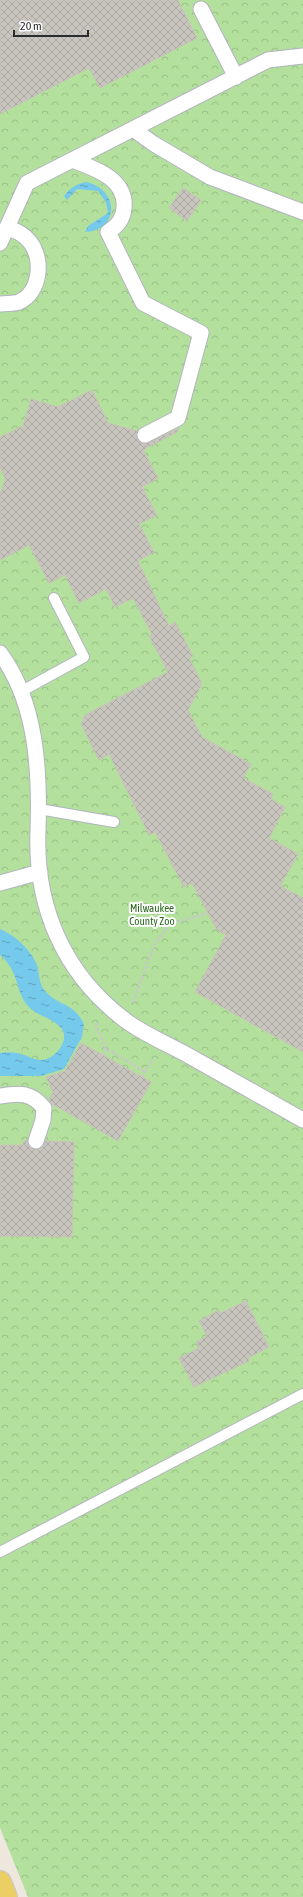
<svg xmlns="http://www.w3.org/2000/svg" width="303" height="1897" viewBox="0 0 303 1897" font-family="'Asap Condensed',sans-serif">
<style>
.park{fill:url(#park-crowns)}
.water{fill:url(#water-ripples)}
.building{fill:url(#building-cross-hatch);stroke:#c8c3b8}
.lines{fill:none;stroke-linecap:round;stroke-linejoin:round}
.service-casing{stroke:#b2b4bf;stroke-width:12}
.pedestrian-casing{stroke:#b2b4bf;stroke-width:17}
.primary-casing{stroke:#c8c8c8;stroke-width:24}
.path{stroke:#c8c8c8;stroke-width:2.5;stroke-dasharray:3 2;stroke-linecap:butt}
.service{stroke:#fff;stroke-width:10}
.pedestrian{stroke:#fff;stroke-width:15}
.primary{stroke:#eccf64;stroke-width:22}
.labels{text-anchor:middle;stroke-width:4;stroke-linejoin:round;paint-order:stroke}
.park-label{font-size:11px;fill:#2b671d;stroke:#fff}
</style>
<defs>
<pattern id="park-crowns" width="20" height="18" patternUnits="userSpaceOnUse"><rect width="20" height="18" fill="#b3e19d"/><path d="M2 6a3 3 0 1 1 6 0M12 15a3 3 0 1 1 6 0" fill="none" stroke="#9ac187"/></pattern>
<pattern id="water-ripples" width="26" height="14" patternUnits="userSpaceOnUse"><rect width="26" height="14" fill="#75c9eb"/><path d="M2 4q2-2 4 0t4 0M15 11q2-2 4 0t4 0" fill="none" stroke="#60a3bf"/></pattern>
<pattern id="building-cross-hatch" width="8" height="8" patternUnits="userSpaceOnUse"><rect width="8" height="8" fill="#c8c4be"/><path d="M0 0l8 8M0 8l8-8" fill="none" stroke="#aca9a3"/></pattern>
</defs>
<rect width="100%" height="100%" fill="#ede7de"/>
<!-- park -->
<path class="park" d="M 0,0 L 303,0 L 303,1897 L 28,1897 L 0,1828 Z"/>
<!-- water -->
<path class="water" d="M 87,182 C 121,191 118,231 85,232 L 88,226 L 108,213 L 106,202 L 98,191 L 77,189 L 67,200 L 64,196 C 71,187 76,184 87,182 Z
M 0,929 C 15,935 31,950 37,965 C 40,975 38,985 47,993 C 61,1007 73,1002 84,1024 L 82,1037 L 64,1069 L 41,1076 L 0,1076 L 0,1053 C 7,1052 15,1052 21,1054 C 28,1056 34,1060 42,1060 C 55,1059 72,1039 60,1027 C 51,1017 36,1016 27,1005 C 14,987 20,973 0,955 Z"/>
<!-- building -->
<path class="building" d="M 0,0 L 178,0 L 197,38 L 100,88 L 89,68 L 0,114 Z
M 183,188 L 201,200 L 187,221 L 169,208 Z
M 92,390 L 108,423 L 137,431 L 137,439 L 140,443 L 149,443 L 179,428 L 177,432 L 143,450 L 158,478 L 142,487 L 157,515 L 139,524 L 154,552 L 138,561 L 169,626 L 175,622 L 193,656 L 189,658 L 202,684 L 188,710 L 202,737 L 251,764 L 243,778 L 273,794 L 271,799 L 285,807 L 269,838 L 298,854 L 280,886 L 303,898 L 303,1052 L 195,992 L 226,935 L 217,930 L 192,883 L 184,887 L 155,832 L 149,835 L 109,754 L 99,760 L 81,724 L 85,715 L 168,672 L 149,636 L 152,634 L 133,598 L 115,607 L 106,589 L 79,603 L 65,575 L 49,583 L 29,545 L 0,560 L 0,495 L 5,478 L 0,468 L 0,437 L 23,426 L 31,399 L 58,407 Z
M 81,1043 L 151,1082 L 118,1141 L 52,1104 L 49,1100 L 53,1092 L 46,1077 L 65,1071 Z
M 23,1141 L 27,1141 L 30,1147 L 37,1150 L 42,1147 L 45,1141 L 74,1142 L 72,1237 L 0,1236 L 0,1145 L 23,1145 Z
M 246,1301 L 269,1347 L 248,1358 L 249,1361 L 194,1387 L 179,1358 L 199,1348 L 196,1342 L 207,1336 L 199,1321 L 219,1310 L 221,1313 Z"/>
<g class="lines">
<!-- service casing -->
<g class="service-casing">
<path id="service" d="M 22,691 L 84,657 L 54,598
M 39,809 L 114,822
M 0,1552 L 303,1394"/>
</g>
<!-- pedestrian casing -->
<g class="pedestrian-casing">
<path id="pedestrian" d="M 201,9 L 236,77
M 133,129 L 154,144 L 210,177 L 303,212
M 72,160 C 93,168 127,178 124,208 C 123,220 117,226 108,232 L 143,303 L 201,333 L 178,418 L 145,435
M 0,243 L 27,183 L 268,60 L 303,56
M 0,304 C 6,303 14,304 19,302 C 40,293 44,260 30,242 C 24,234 16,231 7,227
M 0,653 C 37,703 40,771 38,831 C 35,907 64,974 125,1020 C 143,1034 170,1045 191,1057 C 228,1078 266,1099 303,1120
M 0,883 L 40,872
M 0,1096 C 20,1093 31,1092 44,1108 L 43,1120 L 36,1141"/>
</g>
<!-- primary casing -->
<g class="primary-casing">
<path id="primary" d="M 0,1882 L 6,1897"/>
</g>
<!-- path -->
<path class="path" d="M 133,1002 L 155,943 L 170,924 L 208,913
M 97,1023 L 96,1026 L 105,1048 L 145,1072
M 103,1055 L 106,1049
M 142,1077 L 153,1059"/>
<!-- service -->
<use href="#service" class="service"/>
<!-- pedestrian -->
<use href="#pedestrian" class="pedestrian"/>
<!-- primary -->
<use href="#primary" class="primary"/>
</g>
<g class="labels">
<!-- park labels -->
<g class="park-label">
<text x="152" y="912">Milwaukee<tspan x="152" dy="13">County Zoo</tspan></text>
</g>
</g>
<!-- scale -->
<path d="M14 30v6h74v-6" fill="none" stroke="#2c2c2c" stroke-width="2"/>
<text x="20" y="30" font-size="12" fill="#2c2c2c" stroke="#ffffff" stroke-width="3" paint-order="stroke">20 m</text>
</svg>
